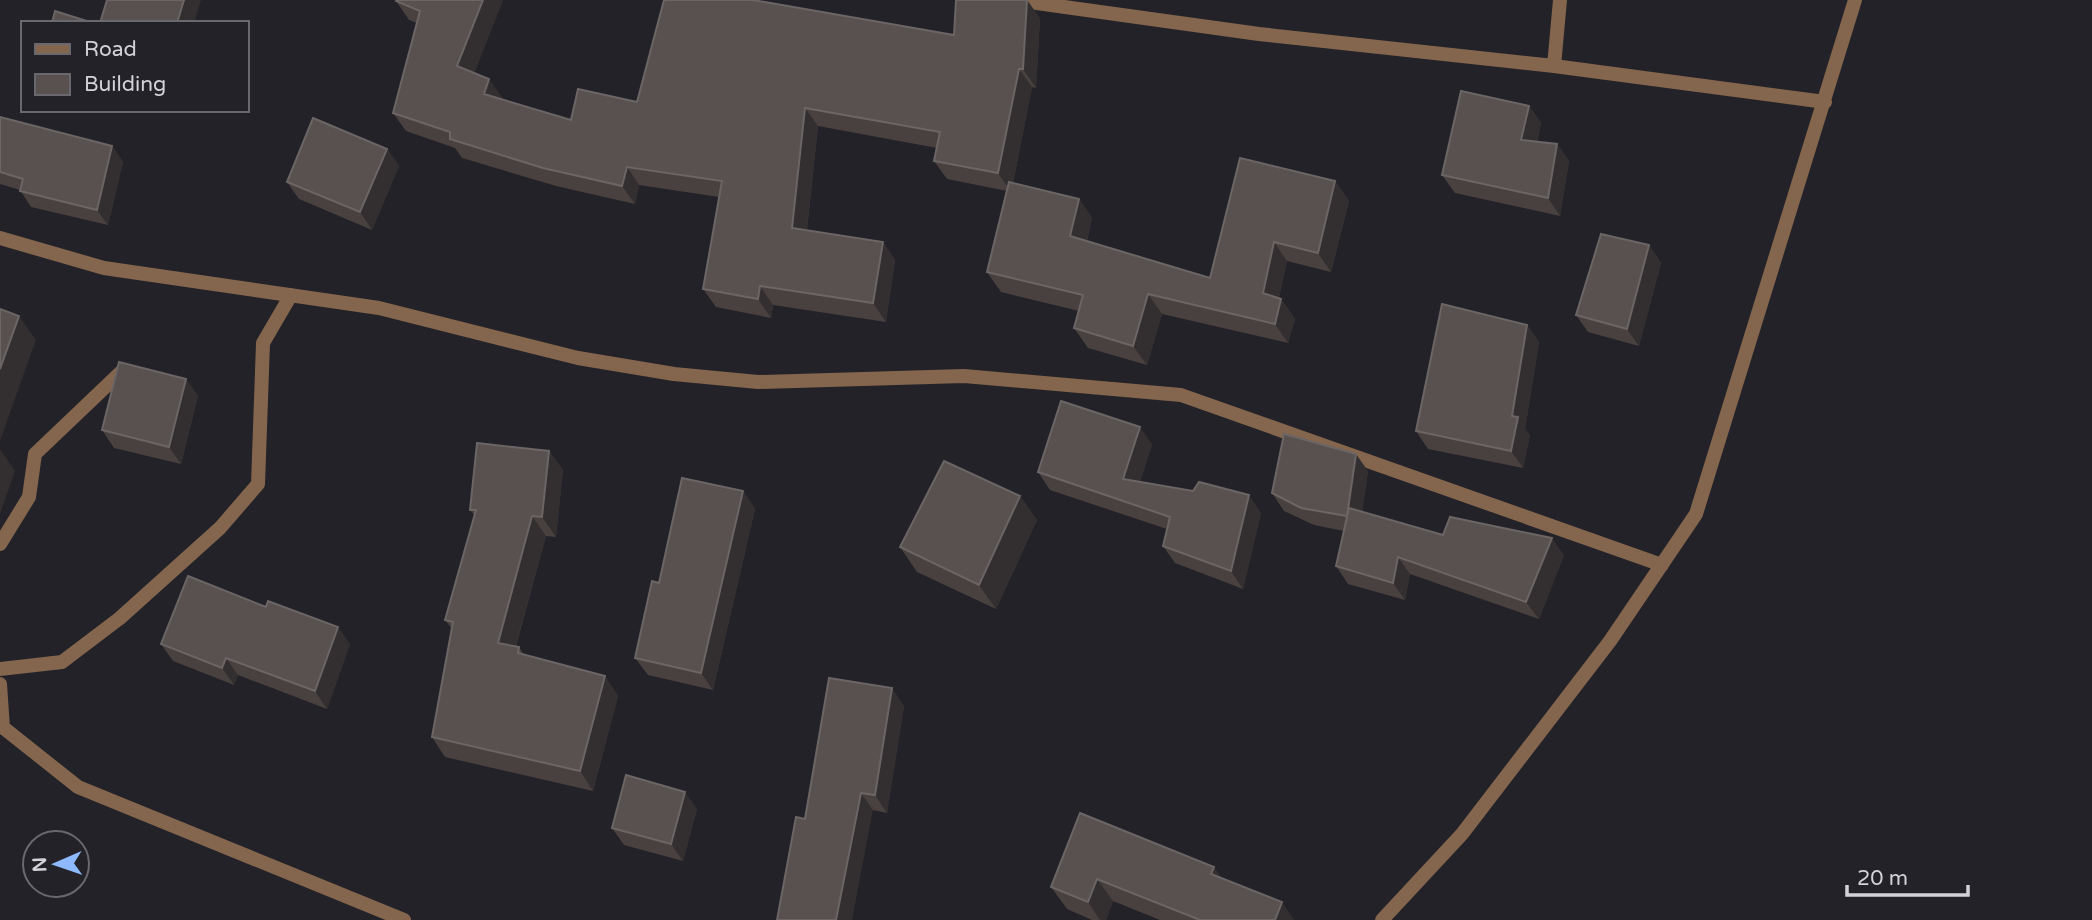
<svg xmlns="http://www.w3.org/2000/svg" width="2092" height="920" viewBox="0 0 2092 920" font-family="'Varela Round',sans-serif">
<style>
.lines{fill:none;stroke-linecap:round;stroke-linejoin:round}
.minor{stroke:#84654d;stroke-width:14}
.wall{fill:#49413f}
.shaded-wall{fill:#332e2f}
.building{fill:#585150;stroke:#6b6565;stroke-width:2}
</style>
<rect width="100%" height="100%" fill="#222228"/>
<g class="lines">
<!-- minor -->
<path class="minor" d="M 1014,0 L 1259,34 L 1554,66
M 1560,0 L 1554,66 L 1825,102
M 0,238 L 104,268 L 379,308 L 578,358 L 674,374 L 758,382 L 964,376 L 1181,395 L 1662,565
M 0,544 L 29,497 L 35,454 L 121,372
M 0,669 L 62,662 L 120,618 L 220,528 L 258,484 L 263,343 L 291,295
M 0,684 L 3,728
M 0,725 L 78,787 L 404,920
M 1382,920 L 1462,834 L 1610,641 L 1696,514 L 1855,0"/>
</g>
<!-- wall -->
<path class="wall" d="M 503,0 L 474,73 L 502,97 L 501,99 L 571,120 L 637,102 L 954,35 L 1040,18 L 1036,88 L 1032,87 L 1013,183 L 1079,199 L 1092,218 L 1087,241 L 1210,278 L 1335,181 L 1349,201 L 1331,272 L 1287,261 L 1279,298 L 1281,299 L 1295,319 L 1288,343 L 1162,314 L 1147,365 L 1088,348 L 1074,328 L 1079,311 L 1001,292 L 987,272 L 1007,191 L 947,179 L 934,161 L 937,148 L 818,126 L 807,230 L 883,242 L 895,260 L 886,322 L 773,305 L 771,318 L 716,307 L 703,289 L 719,197 L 639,185 L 635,204 L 556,186 L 462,158 L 455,148 L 406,131 L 393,113 L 417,23 L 409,20 L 396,1 Z
M 1529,106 L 1541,123 L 1537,142 L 1557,144 L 1569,161 L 1560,216 L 1455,193 L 1442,175 Z
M 0,117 L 112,146 L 123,162 L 108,225 L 31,207 L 20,190 L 0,184 Z
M 387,149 L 399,166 L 372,230 L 299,199 L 287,182 Z
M 1649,245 L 1661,263 L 1639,346 L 1588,332 L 1576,315 Z
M 1527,325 L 1539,342 L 1525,429 L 1530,435 L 1523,468 L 1428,449 L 1416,431 Z
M 186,379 L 198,396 L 181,464 L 114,448 L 102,430 Z
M 1152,444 L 1140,482 L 1261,513 L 1243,589 L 1175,563 L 1163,546 L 1167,529 L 1050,490 L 1038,472 Z
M 549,451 L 563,470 L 556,537 L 546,536 L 516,646 L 519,647 L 524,655 L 605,676 L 618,696 L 593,791 L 445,757 L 432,737 L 452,629 L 445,620 L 475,516 L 470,510 Z
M 1368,471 L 1362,512 L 1443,535 L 1564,555 L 1539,619 L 1410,574 L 1405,600 L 1348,584 L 1336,566 L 1344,531 L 1314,525 L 1284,511 L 1272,493 Z
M 743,491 L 755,509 L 713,690 L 648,675 L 635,658 L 659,583 Z
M 1020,496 L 1037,520 L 996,609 L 917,572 L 900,547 Z
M 161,644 L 350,644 L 327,709 L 238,675 L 234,685 L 173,661 Z
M 904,706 L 887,813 L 873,810 L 805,819 Z
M 697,809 L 683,861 L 624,845 L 612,828 Z
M 1080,813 L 1214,867 L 1222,879 L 1294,920 L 1160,920 L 1113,901 L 1106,920 L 1092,920 L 1067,909 L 1051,887 Z"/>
<!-- shaded-wall -->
<path class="shaded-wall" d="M 184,0 L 201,0 L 194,23 L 177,23 Z
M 483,0 L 503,0 L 470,84 L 457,66 Z
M 1027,0 L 1040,18 L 1036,88 L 1023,69 Z
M 1019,69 L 1032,87 L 1011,192 L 998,173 Z
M 489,79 L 502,97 L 497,112 L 484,94 Z
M 1529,106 L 1541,123 L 1533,158 L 1521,140 Z
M 805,108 L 818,126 L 805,246 L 792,228 Z
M 1557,144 L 1569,161 L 1560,216 L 1548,198 Z
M 112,146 L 123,162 L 108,225 L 97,210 Z
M 387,149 L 399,166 L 372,230 L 360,212 Z
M 627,167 L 639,185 L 635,204 L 622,186 Z
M 1335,181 L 1349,201 L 1331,272 L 1318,253 Z
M 1079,199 L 1092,218 L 1083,256 L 1070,236 Z
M 883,242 L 895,260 L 886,322 L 873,303 Z
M 1274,242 L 1287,261 L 1276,313 L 1263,293 Z
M 1649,245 L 1661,263 L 1639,346 L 1627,329 Z
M 760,286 L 773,305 L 771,318 L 758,299 Z
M 1148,294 L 1162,314 L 1147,365 L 1133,346 Z
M 1281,299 L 1295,319 L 1288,343 L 1275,324 Z
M 19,316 L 36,340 L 0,441 L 0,369 Z
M 1527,325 L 1539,342 L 1525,429 L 1530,435 L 1523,468 L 1511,451 L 1512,416 Z
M 186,379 L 198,396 L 181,464 L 169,447 Z
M 1140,427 L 1152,444 L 1135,497 L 1123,479 Z
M 0,449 L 15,471 L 0,514 Z
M 549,451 L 563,470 L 556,537 L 542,517 Z
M 1356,454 L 1368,471 L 1359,534 L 1347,516 Z
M 743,491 L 755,509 L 713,690 L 701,673 Z
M 1249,495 L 1261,513 L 1243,589 L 1231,571 Z
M 1020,496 L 1037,520 L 996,609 L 979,585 Z
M 532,516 L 546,536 L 511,662 L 498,643 Z
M 1552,538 L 1564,555 L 1539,619 L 1526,602 Z
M 1398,557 L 1410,574 L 1405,600 L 1393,583 Z
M 338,627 L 350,644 L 327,709 L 315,691 Z
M 226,658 L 238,675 L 234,685 L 222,668 Z
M 605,676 L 618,696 L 593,791 L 580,771 Z
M 892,688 L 904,706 L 887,813 L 875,795 Z
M 685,792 L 697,809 L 683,861 L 671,844 Z
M 861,793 L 873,810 L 852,920 L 836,920 Z
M 1214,867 L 1229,889 L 1211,874 Z
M 1097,879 L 1113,901 L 1106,920 L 1100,920 L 1088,902 Z
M 1282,902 L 1294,920 L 1275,920 Z"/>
<!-- building -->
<path class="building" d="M 107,0 L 184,0 L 177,23 L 100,23 Z
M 397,0 L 483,0 L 457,66 L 489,79 L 484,94 L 571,120 L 578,89 L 637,102 L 664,0 L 753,0 L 954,35 L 956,0 L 1027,0 L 1023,69 L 1019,69 L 998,173 L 934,161 L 940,132 L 805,108 L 792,228 L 883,242 L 873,303 L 760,286 L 758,299 L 703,289 L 722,181 L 627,167 L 622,186 L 543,168 L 450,139 L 450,132 L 393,113 L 420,11 L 396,1 Z
M 55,11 L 93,23 L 52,23 Z
M 1461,91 L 1529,106 L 1521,140 L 1557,144 L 1548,198 L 1442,175 Z
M 0,117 L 112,146 L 97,210 L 20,191 L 23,179 L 0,172 Z
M 313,118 L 387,149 L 360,212 L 287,182 Z
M 1240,158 L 1335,181 L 1318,253 L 1274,242 L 1263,293 L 1281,299 L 1275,324 L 1148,294 L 1133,346 L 1074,328 L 1083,295 L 987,272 L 1009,182 L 1079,199 L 1070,236 L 1210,278 Z
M 1601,234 L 1649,245 L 1627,329 L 1576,315 Z
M 1442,304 L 1527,325 L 1512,416 L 1518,417 L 1511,451 L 1416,431 Z
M 0,309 L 19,316 L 0,369 Z
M 119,362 L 186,379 L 169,447 L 102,430 Z
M 1061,401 L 1140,427 L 1123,479 L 1193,491 L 1199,482 L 1249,495 L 1231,571 L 1163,546 L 1170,517 L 1038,472 Z
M 1284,434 L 1356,454 L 1347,516 L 1301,508 L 1272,493 Z
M 477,443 L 549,451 L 542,517 L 532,516 L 498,643 L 519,647 L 518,653 L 605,676 L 580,771 L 432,737 L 453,622 L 445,620 L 476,510 L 470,510 Z
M 944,461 L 1020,496 L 979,585 L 900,547 Z
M 682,478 L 743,491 L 701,673 L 635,658 L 652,581 L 659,583 Z
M 1349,508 L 1443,535 L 1450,517 L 1552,538 L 1526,602 L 1398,557 L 1393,583 L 1336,566 Z
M 188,576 L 266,607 L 268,601 L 338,627 L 315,691 L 226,658 L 222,668 L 161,644 Z
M 829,678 L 892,688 L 875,795 L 861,793 L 836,920 L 777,920 L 796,817 L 805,819 Z
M 626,775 L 685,792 L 671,844 L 612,828 Z
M 1080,813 L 1214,867 L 1211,874 L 1282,902 L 1275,920 L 1200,920 L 1097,879 L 1088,902 L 1051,887 Z"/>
<!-- legend -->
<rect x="21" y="21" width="228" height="91" fill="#222228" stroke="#68686e" stroke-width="2"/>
<rect x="35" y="44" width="35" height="10" fill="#84654d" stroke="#68686e" stroke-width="2"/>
<text x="84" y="56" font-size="21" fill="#d2d2d7">Road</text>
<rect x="35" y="74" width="35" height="21" fill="#585150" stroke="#68686e" stroke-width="2"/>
<text x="84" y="91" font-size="21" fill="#d2d2d7">Building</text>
<!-- north arrow -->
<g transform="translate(56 864) rotate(268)"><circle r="33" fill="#222228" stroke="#68686e" stroke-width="2"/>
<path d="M0-5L12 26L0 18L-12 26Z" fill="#8eb9fd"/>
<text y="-10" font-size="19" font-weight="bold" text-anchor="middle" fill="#d2d2d7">N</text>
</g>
<!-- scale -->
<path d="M1847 885v10h121v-10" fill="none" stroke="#d2d2d7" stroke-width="3.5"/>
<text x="1857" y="885" font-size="21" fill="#d2d2d7" stroke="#222228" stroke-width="5" paint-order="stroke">20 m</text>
</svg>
